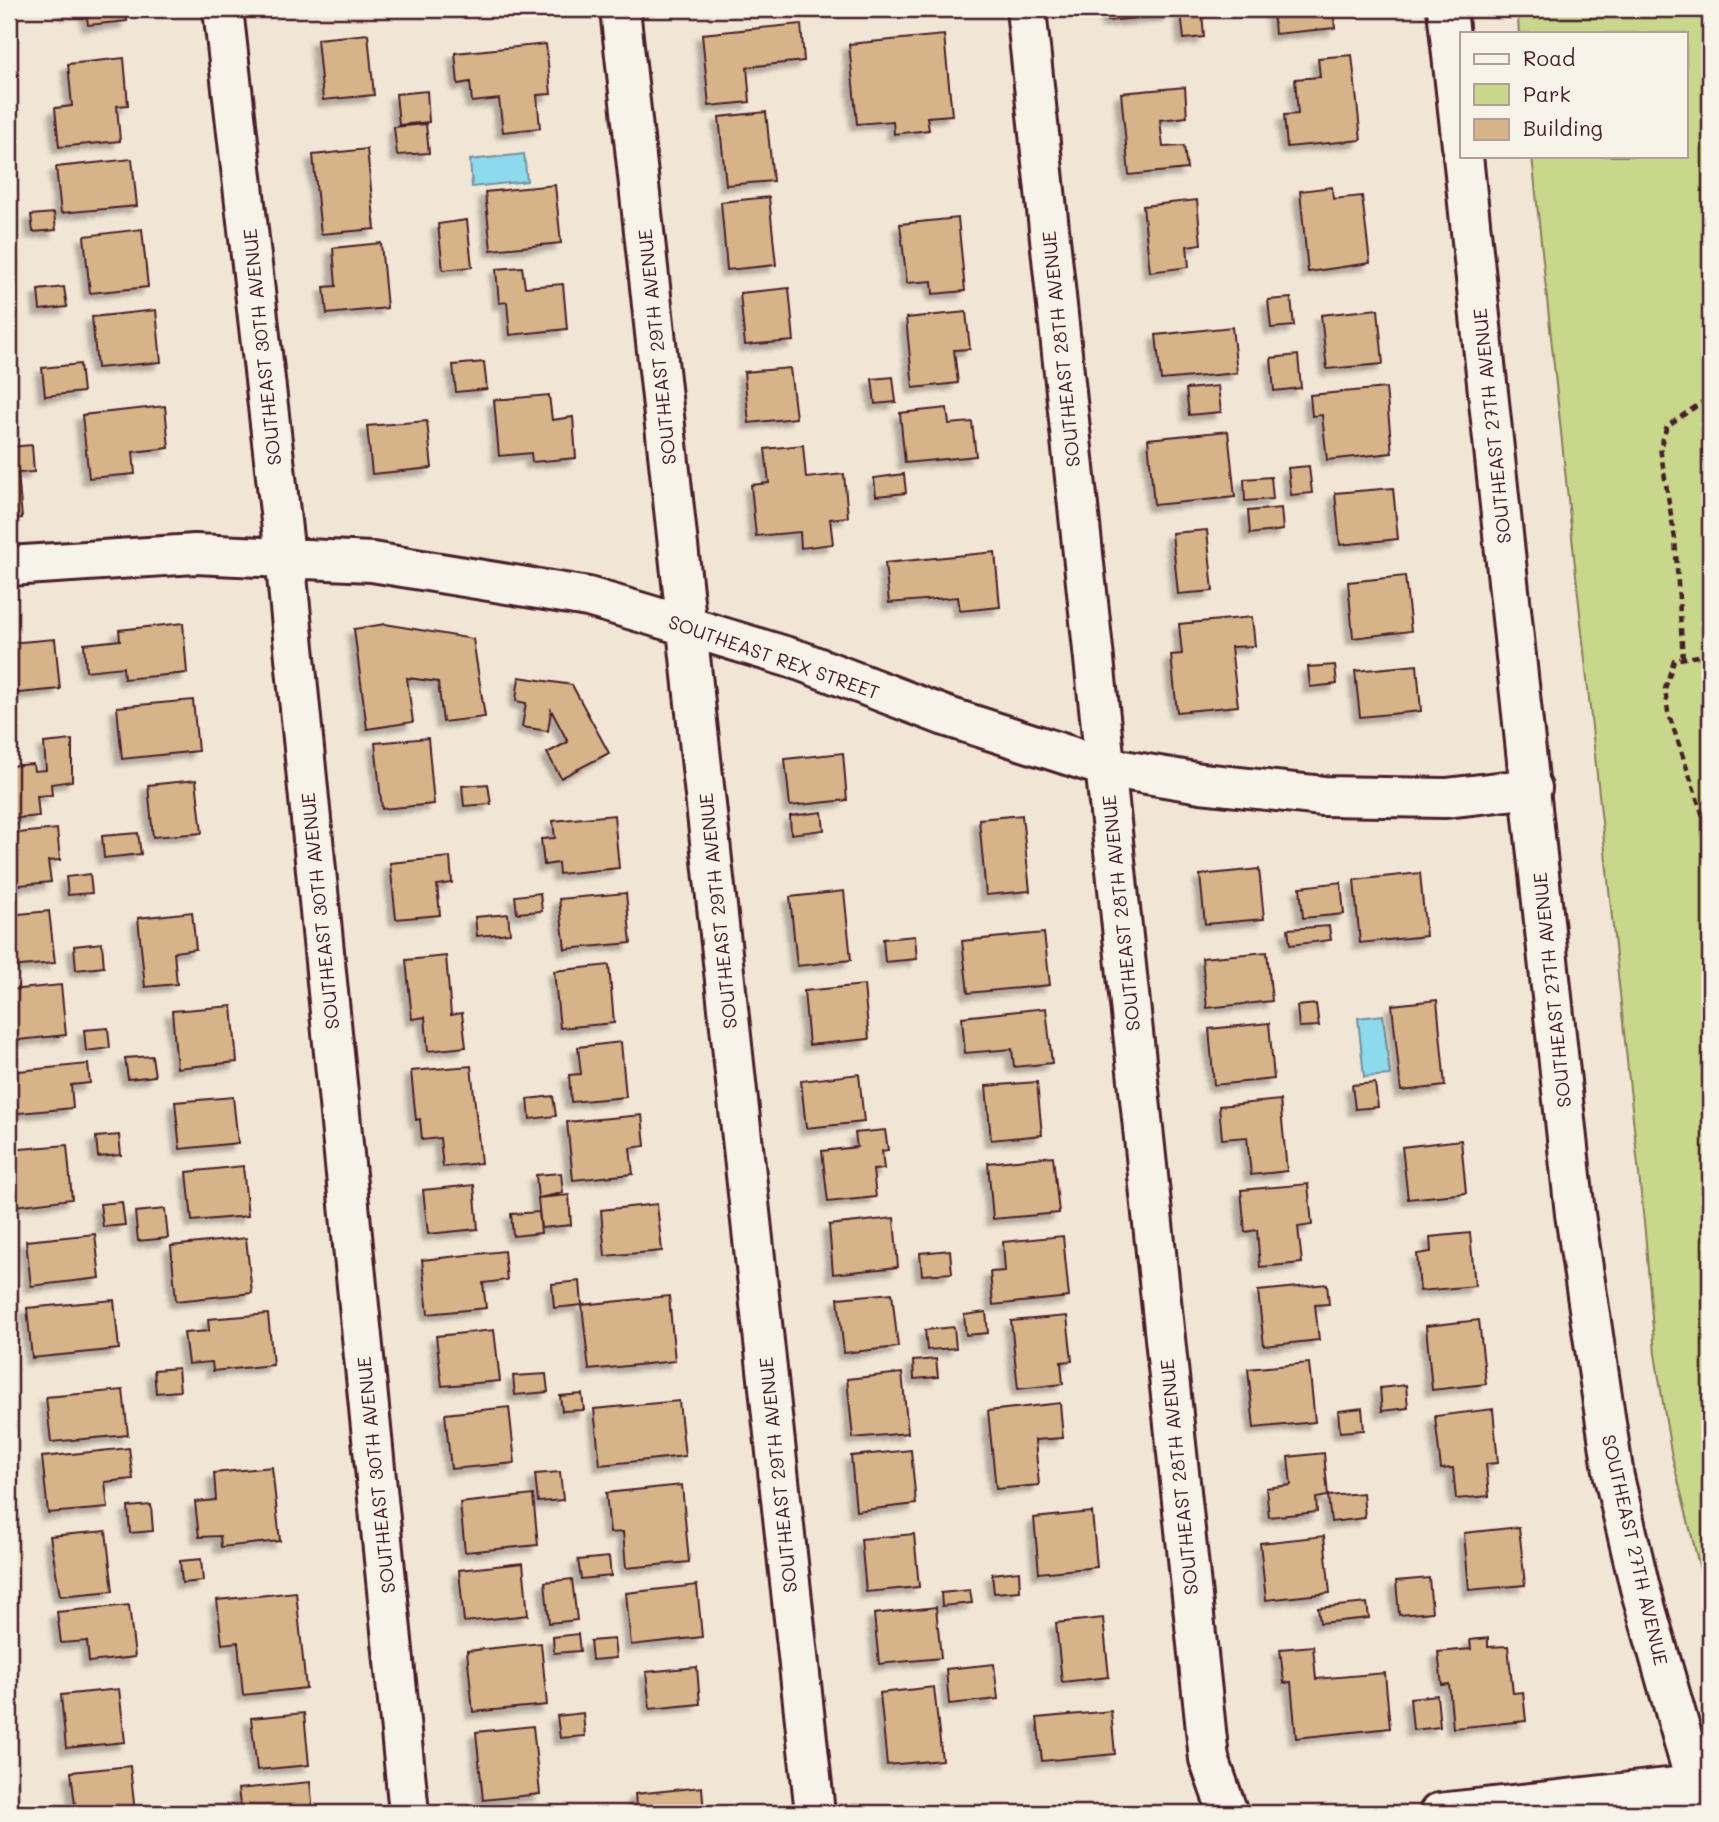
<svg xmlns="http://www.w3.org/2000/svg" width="1719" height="1822" viewBox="0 0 1719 1822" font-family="Mali,sans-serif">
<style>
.green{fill:#c8d78b;stroke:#897b5b;stroke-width:2}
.water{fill:#8ddaec;stroke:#728f9f;stroke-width:2}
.building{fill:#d7b389;stroke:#4a1f2b;stroke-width:2;filter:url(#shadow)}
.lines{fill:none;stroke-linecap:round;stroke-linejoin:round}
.minor-casing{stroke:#4a1f2b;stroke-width:44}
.path{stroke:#4a1f2b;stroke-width:4.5;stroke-dasharray:7 5;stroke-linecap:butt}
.minor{stroke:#f7f3e8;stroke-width:38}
.labels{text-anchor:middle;stroke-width:6;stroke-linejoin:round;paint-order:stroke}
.street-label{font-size:19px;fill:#4a1f2b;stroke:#f7f3e8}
</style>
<defs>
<filter id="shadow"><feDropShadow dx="-6" dy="6" stdDeviation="2" flood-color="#0004"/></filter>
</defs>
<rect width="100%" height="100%" fill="#f1e6d5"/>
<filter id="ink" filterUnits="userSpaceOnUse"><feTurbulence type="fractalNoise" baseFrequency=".0143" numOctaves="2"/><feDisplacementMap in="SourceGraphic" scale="14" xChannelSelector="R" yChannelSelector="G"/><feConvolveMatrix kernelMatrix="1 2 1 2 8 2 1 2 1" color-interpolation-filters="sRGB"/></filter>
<g filter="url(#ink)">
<!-- green -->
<path class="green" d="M 1517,9 L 1710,9 L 1710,1610 L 1671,1452 L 1655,1354 L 1645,1232 L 1532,156 L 1686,156 L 1686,33 L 1519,33 Z"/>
<!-- water -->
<path class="water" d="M 524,154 L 527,181 L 472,187 L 470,160 Z
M 1383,1015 L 1390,1075 L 1364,1077 L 1358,1018 Z"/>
<!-- building -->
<path class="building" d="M 64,9 L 125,9 L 127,21 L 88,25 L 86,10 L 65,13 Z
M 1107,9 L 1170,9 L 1170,15 L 1108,21 Z
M 1273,9 L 1333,9 L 1335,28 L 1275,34 Z
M 1202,11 L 1204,37 L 1184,39 L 1181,13 Z
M 801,24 L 804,61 L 747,67 L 750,102 L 709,106 L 702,34 Z
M 368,34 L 374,95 L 323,100 L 317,39 Z
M 944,35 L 952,115 L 927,117 L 929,130 L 894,134 L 893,121 L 857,124 L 849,44 Z
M 546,44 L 551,94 L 537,95 L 540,128 L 503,132 L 499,99 L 472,102 L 470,82 L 458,84 L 455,53 Z
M 1352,55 L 1361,140 L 1287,147 L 1284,115 L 1298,114 L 1295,79 L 1320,77 L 1318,58 Z
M 124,58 L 128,105 L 117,106 L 120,141 L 59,147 L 55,108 L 72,106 L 68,64 Z
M 1185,87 L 1187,117 L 1160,120 L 1163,147 L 1184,146 L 1187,169 L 1129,175 L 1121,93 Z
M 427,91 L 429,122 L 399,125 L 396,94 Z
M 766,112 L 773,181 L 726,185 L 719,117 Z
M 426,124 L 429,153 L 397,155 L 394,127 Z
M 367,149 L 375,229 L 321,234 L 313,155 Z
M 132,159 L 137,206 L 61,213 L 56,167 Z
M 555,185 L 561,243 L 491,250 L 485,192 Z
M 1332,187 L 1333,199 L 1362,196 L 1370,263 L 1308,272 L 1300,191 Z
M 769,197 L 776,265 L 727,270 L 721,202 Z
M 1197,200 L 1201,244 L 1187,246 L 1189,267 L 1150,272 L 1143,206 Z
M 54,213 L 56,230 L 33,232 L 31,215 Z
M 13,218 L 15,236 L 9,237 L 9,219 Z
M 958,218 L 965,291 L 933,294 L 932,281 L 907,283 L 900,224 Z
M 467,220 L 472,267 L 443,270 L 438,224 Z
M 142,229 L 148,287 L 90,293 L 84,236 Z
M 381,243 L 387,308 L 327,314 L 324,287 L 336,286 L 333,248 Z
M 16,247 L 18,265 L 9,266 L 9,248 Z
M 522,267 L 525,287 L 563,284 L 567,329 L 510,335 L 507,302 L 499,303 L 496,269 Z
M 64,287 L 67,307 L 40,310 L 38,290 Z
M 789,288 L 794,341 L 745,345 L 740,293 Z
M 1291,298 L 1294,326 L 1271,328 L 1268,300 Z
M 1378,309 L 1383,364 L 1327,369 L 1321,315 Z
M 156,310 L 161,362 L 97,368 L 92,317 Z
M 966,312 L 970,349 L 954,350 L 958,383 L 913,388 L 906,318 Z
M 1232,327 L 1237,373 L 1161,380 L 1156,335 Z
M 1298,355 L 1301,388 L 1274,391 L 1271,358 Z
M 484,362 L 487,389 L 456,392 L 453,365 Z
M 80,364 L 83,392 L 45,396 L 42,368 Z
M 790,368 L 796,418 L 749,423 L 744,372 Z
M 9,369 L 11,369 L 14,401 L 9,401 Z
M 893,377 L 896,402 L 875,404 L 872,379 Z
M 1218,386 L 1221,412 L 1189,415 L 1186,389 Z
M 1386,388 L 1392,453 L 1327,460 L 1322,415 L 1312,416 L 1310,395 Z
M 549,395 L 552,420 L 573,417 L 576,458 L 532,462 L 531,453 L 499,456 L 494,400 Z
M 165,406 L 169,448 L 133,452 L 135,474 L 89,478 L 82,415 Z
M 947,408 L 949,424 L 972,422 L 976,456 L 905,463 L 900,413 Z
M 427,421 L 432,468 L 372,474 L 367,426 Z
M 1228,431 L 1235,497 L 1154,505 L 1148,439 Z
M 32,445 L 34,472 L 18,473 L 22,518 L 9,519 L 9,447 Z
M 803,445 L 806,478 L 844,474 L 848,517 L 830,519 L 833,544 L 801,548 L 800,532 L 756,536 L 751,485 L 769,483 L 765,449 Z
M 1309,466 L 1312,493 L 1291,495 L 1288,468 Z
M 904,474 L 906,493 L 876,496 L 874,478 Z
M 1271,477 L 1273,499 L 1245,501 L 1244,479 Z
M 1393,488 L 1398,539 L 1340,545 L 1335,493 Z
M 1281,508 L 1283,530 L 1250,534 L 1248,511 Z
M 1207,530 L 1213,591 L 1178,594 L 1172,533 Z
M 995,552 L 1000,607 L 960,611 L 958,597 L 889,603 L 885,563 Z
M 1405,576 L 1411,631 L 1353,638 L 1348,582 Z
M 1252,617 L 1255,646 L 1231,647 L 1238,706 L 1177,712 L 1171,655 L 1182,654 L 1179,624 Z
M 183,623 L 187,673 L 124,679 L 123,667 L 86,671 L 84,644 L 120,640 L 119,630 Z
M 385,624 L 473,639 L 485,717 L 443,722 L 438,682 L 407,678 L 413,722 L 367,729 L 354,629 Z
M 55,639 L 60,689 L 9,694 L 13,732 L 9,733 L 9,643 Z
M 1335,665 L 1337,684 L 1310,687 L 1308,667 Z
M 1417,665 L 1421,711 L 1360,717 L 1355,671 Z
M 519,677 L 572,685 L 609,753 L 561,778 L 547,753 L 568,742 L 551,710 L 548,731 L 522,727 L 526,703 L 516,701 Z
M 193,700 L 198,751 L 122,759 L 117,707 Z
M 428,738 L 434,804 L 382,809 L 375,743 Z
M 72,740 L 72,781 L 51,784 L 52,795 L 37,796 L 39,816 L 9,819 L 9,766 L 33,764 L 34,771 L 46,770 L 44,743 Z
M 843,753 L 847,800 L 790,806 L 785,759 Z
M 196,780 L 202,833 L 153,837 L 148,785 Z
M 488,784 L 491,804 L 464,806 L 462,786 Z
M 822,812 L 824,830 L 791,834 L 790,816 Z
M 614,815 L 619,868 L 559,874 L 558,863 L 544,865 L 541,839 L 555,838 L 553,821 Z
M 1022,815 L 1030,891 L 986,895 L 979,819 Z
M 57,829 L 60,860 L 48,861 L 51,882 L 9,886 L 9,834 Z
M 138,833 L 141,854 L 104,858 L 102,836 Z
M 450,857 L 452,883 L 437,885 L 440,915 L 396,919 L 390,863 Z
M 1259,869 L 1264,919 L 1205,924 L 1200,875 Z
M 1420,873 L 1426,936 L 1360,943 L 1354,880 Z
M 90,874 L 92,893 L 68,895 L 66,877 Z
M 1341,882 L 1344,914 L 1303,918 L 1300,887 Z
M 844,891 L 851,960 L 797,966 L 790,897 Z
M 540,893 L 542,911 L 517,913 L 515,896 Z
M 626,893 L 631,943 L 565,949 L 559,899 Z
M 49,911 L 55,963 L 9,967 L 9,915 Z
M 192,912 L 196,949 L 174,952 L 177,984 L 145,987 L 138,918 Z
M 508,914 L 510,933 L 477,936 L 475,917 Z
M 1329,926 L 1331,940 L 1290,945 L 1288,929 Z
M 1044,933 L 1050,985 L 968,993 L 962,941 Z
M 915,936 L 917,959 L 885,962 L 883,939 Z
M 102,943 L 104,967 L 76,970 L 74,946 Z
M 1267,952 L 1272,1001 L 1207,1008 L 1202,958 Z
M 446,956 L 451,1015 L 462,1013 L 466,1047 L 428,1051 L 425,1017 L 412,1019 L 406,960 Z
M 609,965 L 614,1023 L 560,1028 L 554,971 Z
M 61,985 L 66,1035 L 9,1041 L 9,990 Z
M 864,985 L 869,1039 L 809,1045 L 804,991 Z
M 1437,1000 L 1445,1086 L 1401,1091 L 1392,1005 Z
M 1316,1004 L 1319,1026 L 1299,1027 L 1297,1006 Z
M 232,1006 L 237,1062 L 177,1068 L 172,1011 Z
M 1046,1008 L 1052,1063 L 1014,1067 L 1012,1049 L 965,1053 L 962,1017 Z
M 1269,1023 L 1274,1079 L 1214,1085 L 1209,1029 Z
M 108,1028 L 110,1048 L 86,1051 L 84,1030 Z
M 621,1042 L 626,1097 L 571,1102 L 569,1075 L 581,1074 L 578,1047 Z
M 152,1056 L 155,1076 L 128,1079 L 125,1058 Z
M 88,1064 L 90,1083 L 71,1085 L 73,1108 L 9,1114 L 9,1072 Z
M 471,1066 L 481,1163 L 443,1167 L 440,1138 L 422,1140 L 420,1119 L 416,1120 L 411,1071 Z
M 859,1074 L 864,1122 L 806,1128 L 801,1081 Z
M 1037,1082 L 1042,1135 L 991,1140 L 986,1086 Z
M 1375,1083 L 1378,1107 L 1355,1109 L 1352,1085 Z
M 553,1096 L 556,1116 L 530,1119 L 528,1099 Z
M 233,1097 L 238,1143 L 180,1149 L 175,1102 Z
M 1280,1100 L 1287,1171 L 1251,1175 L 1247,1137 L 1222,1139 L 1219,1106 Z
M 642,1115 L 645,1146 L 630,1148 L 633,1174 L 573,1180 L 567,1122 Z
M 885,1130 L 888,1150 L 882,1151 L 884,1169 L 873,1170 L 876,1197 L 828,1202 L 822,1151 L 857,1147 L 855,1133 Z
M 119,1135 L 121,1155 L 98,1157 L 96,1137 Z
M 1461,1140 L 1466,1193 L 1408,1199 L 1402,1147 Z
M 67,1145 L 72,1199 L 15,1206 L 9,1150 Z
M 1053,1156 L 1059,1213 L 993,1219 L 988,1163 Z
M 243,1166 L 248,1216 L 192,1221 L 187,1172 Z
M 561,1173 L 563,1193 L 538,1198 L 536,1175 Z
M 1308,1184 L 1312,1225 L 1298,1227 L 1302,1263 L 1260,1267 L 1257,1230 L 1245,1232 L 1241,1190 Z
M 474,1185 L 478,1229 L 428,1234 L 423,1190 Z
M 569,1195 L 571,1225 L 541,1228 L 538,1198 Z
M 122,1202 L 125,1225 L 103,1227 L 100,1204 Z
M 657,1204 L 662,1251 L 605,1256 L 601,1210 Z
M 165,1209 L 168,1238 L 138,1241 L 135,1212 Z
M 539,1212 L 541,1233 L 513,1236 L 511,1214 Z
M 894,1218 L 898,1267 L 833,1274 L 829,1225 Z
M 1470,1233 L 1475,1286 L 1420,1291 L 1417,1254 L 1431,1252 L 1430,1237 Z
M 95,1234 L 100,1278 L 31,1286 L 26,1241 Z
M 1063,1236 L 1069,1297 L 993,1305 L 990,1272 L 1005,1271 L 1003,1242 Z
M 246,1238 L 252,1293 L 176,1301 L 171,1246 Z
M 950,1250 L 952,1273 L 922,1275 L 920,1253 Z
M 504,1251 L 507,1280 L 483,1283 L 486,1308 L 428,1314 L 422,1260 Z
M 580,1281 L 582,1305 L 554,1308 L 552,1284 Z
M 1327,1284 L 1329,1304 L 1315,1305 L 1319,1340 L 1264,1346 L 1258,1291 Z
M 892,1293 L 898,1347 L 844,1353 L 838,1298 Z
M 669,1296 L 675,1361 L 589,1370 L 582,1305 Z
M 114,1300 L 119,1349 L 32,1358 L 27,1308 Z
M 986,1312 L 988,1333 L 966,1335 L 964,1315 Z
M 268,1314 L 273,1365 L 213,1371 L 212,1362 L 188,1364 L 184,1333 L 209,1331 L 208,1319 Z
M 1067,1316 L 1072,1361 L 1061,1362 L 1063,1384 L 1018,1389 L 1011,1321 Z
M 1479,1320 L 1486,1384 L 1432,1390 L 1426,1326 Z
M 954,1327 L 956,1348 L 927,1350 L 925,1330 Z
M 494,1330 L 500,1381 L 442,1386 L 436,1336 Z
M 936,1359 L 938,1377 L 914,1379 L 913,1361 Z
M 1309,1363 L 1315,1422 L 1254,1428 L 1248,1369 Z
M 178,1368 L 180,1391 L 156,1393 L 154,1370 Z
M 902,1373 L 908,1433 L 853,1438 L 847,1379 Z
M 546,1374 L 548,1392 L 515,1395 L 513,1376 Z
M 1406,1385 L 1408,1408 L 1382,1411 L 1380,1388 Z
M 123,1390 L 128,1435 L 51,1442 L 46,1397 Z
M 582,1394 L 584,1410 L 562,1411 L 560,1396 Z
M 679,1401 L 685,1456 L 600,1465 L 594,1409 Z
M 1060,1403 L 1063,1438 L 1035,1440 L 1039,1485 L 996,1489 L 988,1411 Z
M 509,1407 L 515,1463 L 451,1469 L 445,1414 Z
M 1362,1408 L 1364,1430 L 1340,1432 L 1338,1411 Z
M 1493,1409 L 1498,1463 L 1486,1464 L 1489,1496 L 1456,1499 L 1453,1468 L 1441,1469 L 1435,1416 Z
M 129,1448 L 133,1479 L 105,1482 L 108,1508 L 48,1513 L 42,1457 Z
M 911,1450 L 916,1504 L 856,1511 L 851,1456 Z
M 1324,1453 L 1328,1496 L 1316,1498 L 1317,1512 L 1269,1517 L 1266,1488 L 1291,1485 L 1288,1457 Z
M 272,1467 L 280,1541 L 221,1547 L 220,1536 L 199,1537 L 195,1502 L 216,1500 L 214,1473 Z
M 560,1472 L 563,1500 L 538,1502 L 535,1474 Z
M 682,1485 L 689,1562 L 626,1568 L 623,1532 L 610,1533 L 606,1493 Z
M 1363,1493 L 1365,1518 L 1331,1522 L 1328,1496 Z
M 533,1495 L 538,1545 L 465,1552 L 460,1503 Z
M 151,1505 L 153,1531 L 130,1533 L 128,1507 Z
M 1092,1512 L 1097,1567 L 1039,1573 L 1034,1518 Z
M 1519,1527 L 1525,1585 L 1469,1590 L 1464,1533 Z
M 106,1531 L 113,1591 L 60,1596 L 50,1536 Z
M 914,1534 L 919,1587 L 866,1592 L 861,1539 Z
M 1324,1536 L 1330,1593 L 1266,1600 L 1260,1543 Z
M 609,1557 L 611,1576 L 581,1579 L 578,1560 Z
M 201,1559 L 203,1581 L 182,1583 L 180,1561 Z
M 523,1563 L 528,1615 L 464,1622 L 459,1570 Z
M 1019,1571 L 1020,1591 L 994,1593 L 992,1574 Z
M 1429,1578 L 1432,1612 L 1399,1615 L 1396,1581 Z
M 572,1579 L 577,1620 L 549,1623 L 545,1582 Z
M 697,1585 L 702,1637 L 631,1645 L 626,1593 Z
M 970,1590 L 972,1603 L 942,1606 L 941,1593 Z
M 296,1592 L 306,1688 L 243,1695 L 238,1642 L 222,1644 L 217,1600 Z
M 1367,1603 L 1369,1618 L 1320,1623 L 1318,1608 Z
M 129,1605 L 135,1657 L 89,1662 L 87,1641 L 61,1643 L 57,1612 Z
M 936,1607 L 941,1658 L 879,1664 L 874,1614 Z
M 1103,1618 L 1109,1677 L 1062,1682 L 1056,1623 Z
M 578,1634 L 580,1651 L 554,1653 L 553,1637 Z
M 1488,1638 L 1488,1647 L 1508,1646 L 1513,1693 L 1523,1692 L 1526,1721 L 1453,1728 L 1449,1684 L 1442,1685 L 1438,1652 L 1471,1649 L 1470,1640 Z
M 614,1639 L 616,1658 L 592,1660 L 590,1641 Z
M 541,1643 L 547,1705 L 473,1712 L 467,1651 Z
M 1313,1646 L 1316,1679 L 1385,1673 L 1390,1728 L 1296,1738 L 1291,1682 L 1284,1683 L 1280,1649 Z
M 994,1664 L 998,1699 L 949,1704 L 946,1669 Z
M 697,1667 L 700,1704 L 650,1709 L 646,1672 Z
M 934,1687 L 942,1760 L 887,1765 L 880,1693 Z
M 119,1689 L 125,1742 L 66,1748 L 61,1695 Z
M 1437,1695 L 1440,1727 L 1413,1730 L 1410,1698 Z
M 1111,1711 L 1115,1754 L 1042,1761 L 1037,1718 Z
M 304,1713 L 309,1765 L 257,1770 L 251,1718 Z
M 583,1713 L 585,1736 L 560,1738 L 557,1716 Z
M 533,1726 L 540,1794 L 483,1800 L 476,1732 Z
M 130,1766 L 135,1813 L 76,1813 L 71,1772 Z
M 310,1782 L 313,1813 L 241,1813 L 238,1789 Z
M 702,1787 L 704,1813 L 610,1813 L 609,1810 L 636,1807 L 635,1794 Z
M 596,1809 L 597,1813 L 561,1813 Z"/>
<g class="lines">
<!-- minor casing -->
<g class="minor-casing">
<path id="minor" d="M 223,9 L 285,556 L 409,1813
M 620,9 L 815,1813
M 1026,9 L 1209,1759 L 1228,1813
M 1447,9 L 1462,146
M 1463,156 L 1575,1214 L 1614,1477 L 1640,1588 L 1704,1813
M 9,566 L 195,554 L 372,562 L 588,597 L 643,613 L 801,661 L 945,716 L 1105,767 L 1201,783 L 1323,796 L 1446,798 L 1532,788
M 1439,1813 L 1695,1785"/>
</g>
<!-- path -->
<path class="path" d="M 1710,654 L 1674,660 L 1665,689 L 1668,712 L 1710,837
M 1683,659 L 1675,539 L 1660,448 L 1667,426 L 1710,397"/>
<!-- minor -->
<use href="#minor" class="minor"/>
</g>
</g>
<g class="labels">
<!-- street labels -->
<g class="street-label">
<text transform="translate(262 347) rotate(-96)" y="7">SOUTHEAST 30TH AVENUE</text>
<text transform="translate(657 347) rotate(-96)" y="7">SOUTHEAST 29TH AVENUE</text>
<text transform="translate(1061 349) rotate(-96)" y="7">SOUTHEAST 28TH AVENUE</text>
<text transform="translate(1492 426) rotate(-96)" y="7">SOUTHEAST 27TH AVENUE</text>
<text transform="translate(774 657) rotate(19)" y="7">SOUTHEAST REX STREET</text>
<text transform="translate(320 911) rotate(-96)" y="7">SOUTHEAST 30TH AVENUE</text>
<text transform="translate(718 911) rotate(-96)" y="7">SOUTHEAST 29TH AVENUE</text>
<text transform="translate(1121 913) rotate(-96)" y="7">SOUTHEAST 28TH AVENUE</text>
<text transform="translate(1552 990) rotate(-96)" y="7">SOUTHEAST 27TH AVENUE</text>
<text transform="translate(376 1475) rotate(-96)" y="7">SOUTHEAST 30TH AVENUE</text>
<text transform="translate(778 1475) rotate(-96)" y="7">SOUTHEAST 29TH AVENUE</text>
<text transform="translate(1179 1477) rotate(-96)" y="7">SOUTHEAST 28TH AVENUE</text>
<text transform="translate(1635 1550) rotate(77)" y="7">SOUTHEAST 27TH AVENUE</text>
</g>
</g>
<!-- margin -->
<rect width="1719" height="1822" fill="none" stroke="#f7f3e8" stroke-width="35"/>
<rect x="18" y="18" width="1684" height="1787" fill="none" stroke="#4a1f2b" stroke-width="2.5" filter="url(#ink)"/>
<!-- legend -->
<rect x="1460" y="32" width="228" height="126" fill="#f7f3e8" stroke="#b29e9c" stroke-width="2"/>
<rect x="1474" y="54" width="35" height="10" fill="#f7f3e8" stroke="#b29e9c" stroke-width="2"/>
<text x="1523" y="66" font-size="21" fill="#4a1f2b">Road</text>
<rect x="1474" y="84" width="35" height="21" fill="#c8d78b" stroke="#b29e9c" stroke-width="2"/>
<text x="1523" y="102" font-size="21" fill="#4a1f2b">Park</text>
<rect x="1474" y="119" width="35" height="21" fill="#d7b389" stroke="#b29e9c" stroke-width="2"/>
<text x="1523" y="136" font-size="21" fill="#4a1f2b">Building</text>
</svg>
